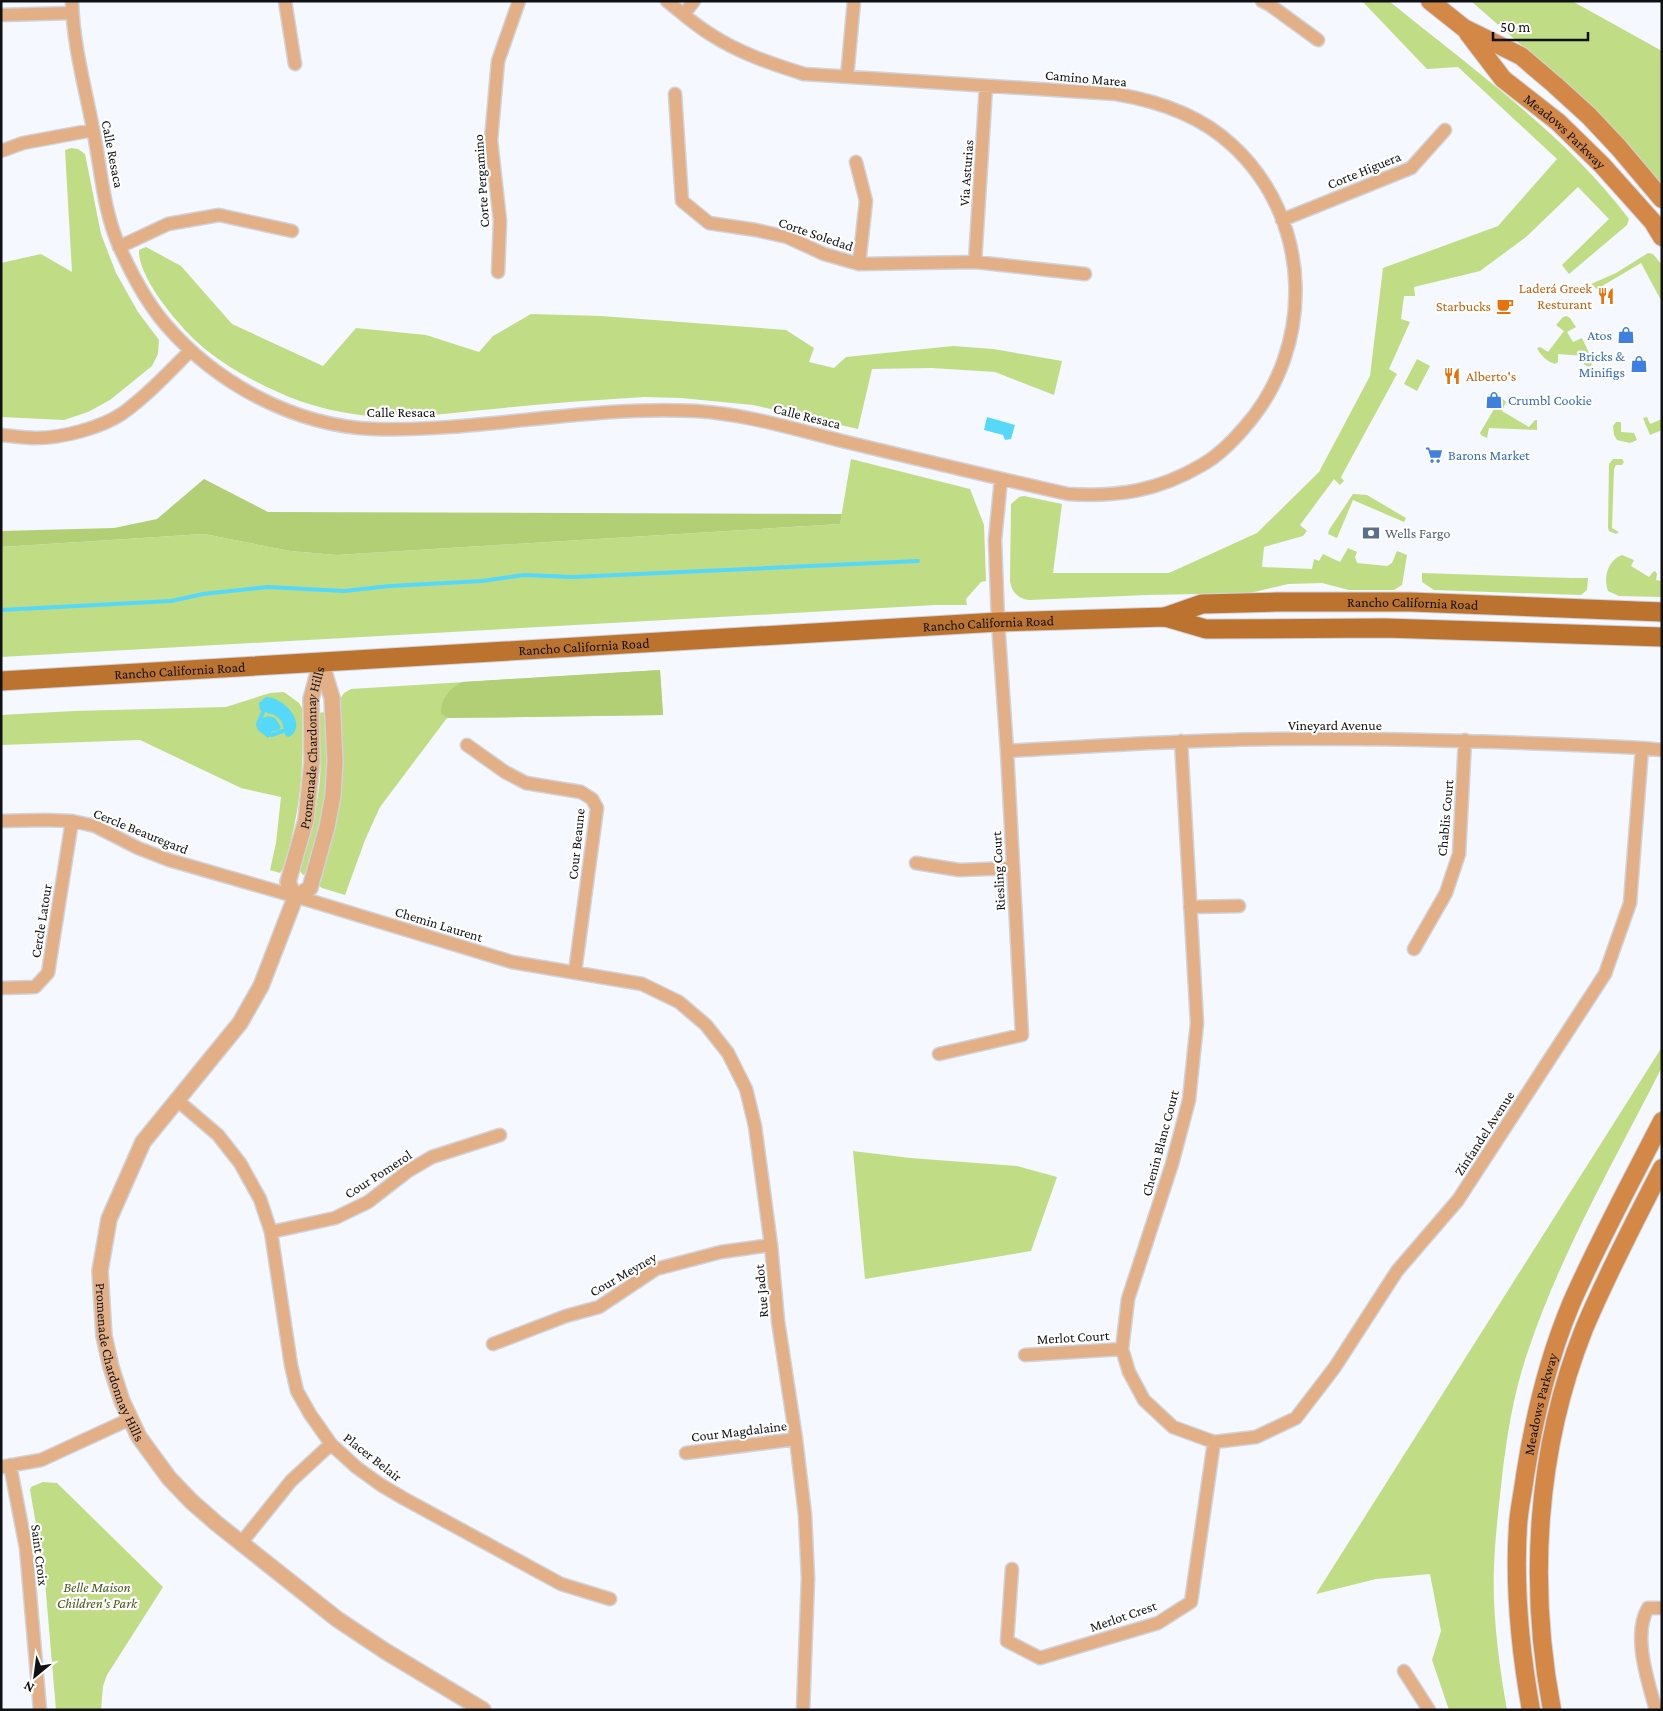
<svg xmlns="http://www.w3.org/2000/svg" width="1663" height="1711" viewBox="0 0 1663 1711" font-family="'Crimson Pro',serif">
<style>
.green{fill:#c0dc85}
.forest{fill:#b2cf75}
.water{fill:#56d8f9}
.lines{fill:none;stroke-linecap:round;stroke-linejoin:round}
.stream{stroke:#56d8f9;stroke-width:4}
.minor-casing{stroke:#d0d3d9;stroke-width:15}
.tertiary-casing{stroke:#d0d3d9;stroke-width:18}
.secondary-casing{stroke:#d0d3d9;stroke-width:20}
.primary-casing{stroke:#d0d3d9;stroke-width:21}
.minor{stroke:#e2af86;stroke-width:12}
.tertiary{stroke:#e2af86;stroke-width:15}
.secondary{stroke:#d48847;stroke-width:18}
.primary{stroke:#bc7330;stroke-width:19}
.labels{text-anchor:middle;stroke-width:4.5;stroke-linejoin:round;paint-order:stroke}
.street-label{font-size:14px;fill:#0f1114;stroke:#fff}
.food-label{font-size:14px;fill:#c56008;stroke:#fff;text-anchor:end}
.shop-label{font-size:14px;fill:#366cbe;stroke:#fff;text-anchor:end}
.service-label{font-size:14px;fill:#4e5e75;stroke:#fff;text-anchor:start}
.park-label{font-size:14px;font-style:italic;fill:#475919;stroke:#fff}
</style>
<rect width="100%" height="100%" fill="#f5f8fe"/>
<!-- green -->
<path class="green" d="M 1362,1 L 1389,1 C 1471,68 1565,134 1629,219 L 1627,225 L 1569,274 L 1562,265 L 1609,219 L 1578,187 L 1526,237 L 1480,271 L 1414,287 L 1415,296 L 1404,296 L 1401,319 L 1410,322 L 1389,369 L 1397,374 L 1341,477 L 1344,481 L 1340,485 L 1334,479 L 1300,525 L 1307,531 L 1303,536 L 1264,547 L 1262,567 L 1312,569 L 1314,559 L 1319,561 L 1323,554 L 1340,562 L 1348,548 L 1357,552 L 1355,557 L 1357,563 L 1387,566 L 1392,563 L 1397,551 L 1407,555 L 1402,585 L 1394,590 L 1349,590 L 1322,583 L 1288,584 L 1250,593 L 1147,595 L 1029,600 C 1017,598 1012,592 1010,581 L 1011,504 L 1019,497 L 1024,496 L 1062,504 L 1053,573 L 1169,573 L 1257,533 L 1319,472 L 1370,376 L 1383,268 L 1498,226 L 1557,159 L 1458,67 L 1427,69 Z
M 1471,1 L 1572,1 L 1662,51 L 1662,180 L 1658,182 L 1595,110 Z
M 71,148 L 78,149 L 85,154 L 101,234 L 116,273 L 138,312 L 159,340 L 158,354 L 152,366 L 110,400 L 88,412 L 64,420 L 1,417 L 1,263 L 41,254 L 72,272 L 65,150 Z
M 146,247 L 181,266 L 232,324 L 323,366 L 356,328 L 426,335 L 479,352 L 493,336 L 531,314 L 601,316 L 786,330 L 814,348 L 809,362 L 834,368 L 846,357 L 953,346 L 993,349 L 1062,361 L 1054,395 L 995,372 L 932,368 L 872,369 L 858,429 L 753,405 L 681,398 L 644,397 C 597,400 551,403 504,408 C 456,412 401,421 353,414 C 317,409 285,397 253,380 C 225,365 198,347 178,322 C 164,306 138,272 139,250 Z
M 1648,253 L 1653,254 L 1662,265 L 1662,302 L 1641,263 L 1597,289 L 1591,284 L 1616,273 Z
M 1566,316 L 1570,318 L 1576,327 L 1567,332 L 1573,342 L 1582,338 L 1593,361 L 1591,366 L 1588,367 L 1584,364 L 1584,356 L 1558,354 L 1558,362 L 1555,364 C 1548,362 1540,355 1537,348 L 1540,347 L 1548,352 L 1564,331 L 1556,325 L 1563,317 Z
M 1417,359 L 1430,366 L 1417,391 L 1404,384 Z
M 1500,399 L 1503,399 L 1506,402 L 1502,411 L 1529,427 L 1535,420 L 1537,420 L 1537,430 L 1489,428 L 1487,438 L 1481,435 L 1480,433 Z
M 1647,417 L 1650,424 L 1662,419 L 1662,430 L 1650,435 L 1643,418 Z
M 1616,422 L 1621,422 L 1621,432 L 1634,433 L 1637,440 L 1630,443 L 1617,440 L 1614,435 L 1613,426 Z
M 851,459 L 970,489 L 984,525 L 986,581 L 981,582 L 966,599 L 967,605 L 935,605 L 1,657 L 1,547 L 204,534 L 290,551 L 336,555 L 840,524 Z
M 1613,459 L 1622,459 L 1624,462 L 1622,465 L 1616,465 L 1614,469 L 1612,528 L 1619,532 L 1616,534 L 1609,531 L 1608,528 L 1609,464 Z
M 1353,494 L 1367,495 L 1406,518 L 1404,522 L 1353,500 L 1337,538 L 1328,534 L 1329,530 Z
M 1622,555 L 1634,560 L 1631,566 L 1649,577 L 1653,572 L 1655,571 L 1657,574 L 1656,580 L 1662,581 L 1662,597 L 1619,596 L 1608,591 C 1603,577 1608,560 1622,555 Z
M 1422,573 L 1571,578 L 1588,578 L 1587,590 L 1581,595 L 1434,590 L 1422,582 Z
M 660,670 L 663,715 L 447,718 L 380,807 L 365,840 L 345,895 L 322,888 L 317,884 L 338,702 L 344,693 L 351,689 Z
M 284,692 L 299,703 L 302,708 C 304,756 302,797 290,844 C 287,854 286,866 280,873 L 270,870 L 276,843 L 281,797 L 241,788 L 140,740 L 1,745 L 1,715 L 74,711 L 226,707 L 270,693 Z
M 322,712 L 326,714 C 327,738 329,763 327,787 C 325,816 315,845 307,873 L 303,875 L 300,871 C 307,844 315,817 319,788 C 322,764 320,739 318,715 Z
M 1662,1047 L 1662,1067 C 1615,1160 1561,1252 1528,1351 C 1514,1391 1507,1434 1502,1477 C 1499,1506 1495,1537 1494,1567 C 1492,1612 1499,1665 1507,1710 L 1449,1710 L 1432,1660 L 1441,1631 L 1430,1574 L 1376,1579 L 1316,1594 Z
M 853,1151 L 910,1158 L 1017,1166 L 1057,1177 L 1031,1251 L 865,1279 Z
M 43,1482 L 57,1483 L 163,1587 L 107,1675 L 103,1686 L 101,1710 L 56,1710 L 44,1570 L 30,1490 L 31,1487 Z"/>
<!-- forest -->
<path class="forest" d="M 204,479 L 268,512 L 842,514 L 840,524 L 336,555 L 290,551 L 204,534 L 1,547 L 1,531 L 114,528 L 157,519 Z
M 660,670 L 663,715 L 447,718 L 441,713 C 441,698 449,689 462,682 Z"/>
<!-- water -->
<path class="water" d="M 987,417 L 1015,425 L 1011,439 L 1005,440 L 1003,435 L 984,430 Z
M 266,697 C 284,697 309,725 289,737 L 286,736 C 283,731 284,725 281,721 C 276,713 267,714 260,710 L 259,703 Z
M 268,716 L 275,718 L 281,727 L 279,730 L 271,732 L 272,735 L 268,738 L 258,730 L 256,725 L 261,723 L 262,718 Z"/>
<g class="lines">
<!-- stream -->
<path class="stream" d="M 1,610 L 171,601 L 203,594 L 267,587 L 344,591 L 390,586 L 482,581 L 524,575 L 573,577 L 918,561
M 258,724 L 263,712
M 272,735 L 283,731"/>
<!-- minor casing -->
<g class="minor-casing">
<path id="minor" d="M 72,1 C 73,44 85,87 93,129 C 101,168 103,211 120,248 C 132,275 147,303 166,325 C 217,384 295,426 374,429 C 482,432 589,405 696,411 C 746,414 794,429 842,441 C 917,459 992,477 1068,494 C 1118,497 1158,491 1202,465 C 1218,456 1232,442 1244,428 C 1316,347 1313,219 1232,145 C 1200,115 1158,101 1116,94 L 804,74 C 772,64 739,53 710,34 C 695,25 681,12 667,1
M 285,1 L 295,64
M 1262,1 L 1270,5 L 1318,40
M 684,14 L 694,1
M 1,15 L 72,13
M 847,77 L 854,1
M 675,94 L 682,201 L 709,223 L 756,230 L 787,237 L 824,254 L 859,264 L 975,262 L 1085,274
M 1,151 L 23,143 L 93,130
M 856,162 L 866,201 L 859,264
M 1282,220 L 1411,168 L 1445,130
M 119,247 L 168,224 L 219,215 L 292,231
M 975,262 L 986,86
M 498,272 L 500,221 L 491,140 L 498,61 L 519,1
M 1,435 C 13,436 24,438 36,438 C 62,438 101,428 123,413 C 148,395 169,372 190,351
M 1181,741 L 1197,1023 L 1189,1100 L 1172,1164 L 1128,1299 L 1122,1349 L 1129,1372 L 1144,1400 L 1173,1427 L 1214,1442 L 1256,1437 L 1296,1418 L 1335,1367 L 1397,1271 L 1458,1200 L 1605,974 L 1630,903 L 1642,748
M 467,745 L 505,772 L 526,783 L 581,792 L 592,799 L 597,808 L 575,972
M 1007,751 C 1095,746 1183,740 1272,739 C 1395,738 1519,742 1642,748 L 1662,750
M 1,821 L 44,820 L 72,821 L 95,826 L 138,848 L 169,860 L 318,903 L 512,962 L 642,984 L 679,1002 L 706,1025 L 728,1053 L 746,1089 L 755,1126 L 771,1245 L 778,1321 L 796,1439 L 805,1515 L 808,1578 L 803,1710
M 916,863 L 959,870 L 1013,868
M 1190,907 L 1239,906
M 1414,949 L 1446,893 L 1459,854 L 1465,740
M 1,988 L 35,987 L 48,973 L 72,821
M 939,1054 L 1022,1035 L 1007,751 L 998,622 L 995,540 L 1001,479
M 177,1100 L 218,1135 L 240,1163 L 260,1199 L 271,1232 L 291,1365 L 297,1391 L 310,1414 L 331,1444 L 356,1467 L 381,1485 L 403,1498 L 561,1584 L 610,1599
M 271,1232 L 335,1218 L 368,1202 L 408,1171 L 432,1157 L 500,1135
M 493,1344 L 566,1316 L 599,1307 L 656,1269 L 721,1252 L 771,1245
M 1025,1355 L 1122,1349
M 686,1453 L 796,1439
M 10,1465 L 26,1548 L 40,1710
M 1,1467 L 41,1460 L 130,1419
M 241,1543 L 291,1481 L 331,1444
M 1012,1569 L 1007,1641 L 1040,1658 L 1158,1623 L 1191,1602 L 1214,1442
M 1404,1671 L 1429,1710
M 1656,1710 C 1648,1682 1632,1635 1648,1608 L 1662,1608"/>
</g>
<!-- tertiary casing -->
<g class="tertiary-casing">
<g id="tertiary">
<path id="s1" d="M 321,662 L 332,698 L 335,761 L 333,795 L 327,827 L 310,888 L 295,898 L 261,986 L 240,1023 L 143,1142 L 109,1219 L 100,1271 L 104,1336 L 111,1367 L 122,1401 L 139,1437 L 169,1478 L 191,1501 L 216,1523 L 337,1619 L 385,1651 L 483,1710"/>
<path id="s2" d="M 295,898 L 288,882 L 306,820 L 312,761 L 311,699 L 321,662"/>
</g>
</g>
<!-- secondary casing -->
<g class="secondary-casing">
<g id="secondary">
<path d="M 1430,1 L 1464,28 L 1521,56 L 1555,85 L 1589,116 L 1619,148 L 1662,199"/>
<path id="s3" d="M 1468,33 L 1503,79 L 1558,122 L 1602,165 L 1653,222 L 1662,237"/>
<path id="s4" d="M 1531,1710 C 1520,1649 1514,1587 1518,1525 C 1519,1509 1523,1492 1525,1476 C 1534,1418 1548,1359 1571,1304 C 1598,1242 1631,1182 1662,1121"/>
<path d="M 1552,1710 C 1528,1584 1536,1449 1584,1329 C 1607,1274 1635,1221 1662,1168"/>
</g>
</g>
<!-- primary casing -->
<g class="primary-casing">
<g id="primary">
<path id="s5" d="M 1165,617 L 1202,604 L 1277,602 L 1411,602 L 1662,612"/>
<path id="s6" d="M 1,681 L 998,622 L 1165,617 L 1206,629 L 1385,628 L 1662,637"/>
</g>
</g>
<!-- minor -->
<use href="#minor" class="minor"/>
<!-- tertiary -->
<use href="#tertiary" class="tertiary"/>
<!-- secondary -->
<use href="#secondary" class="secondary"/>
<!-- primary -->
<use href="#primary" class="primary"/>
</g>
<!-- icons -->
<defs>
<g id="restaurant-bare" transform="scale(1.35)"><path d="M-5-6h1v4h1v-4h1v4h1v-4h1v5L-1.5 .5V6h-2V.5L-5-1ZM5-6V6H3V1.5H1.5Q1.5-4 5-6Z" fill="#e8710a" stroke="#fff" stroke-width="2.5" paint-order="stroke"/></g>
<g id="cafe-bare" transform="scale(1.35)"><path d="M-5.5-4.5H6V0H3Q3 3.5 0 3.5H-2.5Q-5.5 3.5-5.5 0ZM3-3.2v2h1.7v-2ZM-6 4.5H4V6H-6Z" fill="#e8710a" stroke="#fff" stroke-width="2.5" paint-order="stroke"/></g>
<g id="shop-bare" transform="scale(1.35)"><path d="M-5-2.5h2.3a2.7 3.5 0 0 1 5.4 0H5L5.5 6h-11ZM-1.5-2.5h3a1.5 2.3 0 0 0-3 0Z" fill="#3f7fe0" stroke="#fff" stroke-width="2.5" paint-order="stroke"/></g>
<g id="supermarket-bare" transform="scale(1.35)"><path d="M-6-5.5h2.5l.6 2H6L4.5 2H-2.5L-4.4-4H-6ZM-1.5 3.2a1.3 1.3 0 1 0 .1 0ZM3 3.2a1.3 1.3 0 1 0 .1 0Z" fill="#3f7fe0" stroke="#fff" stroke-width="2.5" paint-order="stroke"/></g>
<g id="bank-bare" transform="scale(1.35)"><path d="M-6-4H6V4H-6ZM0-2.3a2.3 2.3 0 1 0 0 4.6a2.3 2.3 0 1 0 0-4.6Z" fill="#5c6f8a" stroke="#fff" stroke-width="2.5" paint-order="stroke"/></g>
</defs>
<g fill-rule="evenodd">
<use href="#restaurant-bare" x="1606" y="296"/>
<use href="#cafe-bare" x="1505" y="306"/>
<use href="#shop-bare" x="1626" y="335"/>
<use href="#shop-bare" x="1639" y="364"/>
<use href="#restaurant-bare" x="1452" y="376"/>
<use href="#shop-bare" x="1494" y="400"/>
<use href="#supermarket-bare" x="1434" y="455"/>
<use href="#bank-bare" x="1371" y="533"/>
</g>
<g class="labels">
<!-- street labels -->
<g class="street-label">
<text transform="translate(1086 78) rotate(5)" y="5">Camino Marea</text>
<text dy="5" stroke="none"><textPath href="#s3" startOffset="139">Meadows Parkway</textPath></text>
<text transform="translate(113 154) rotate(79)" y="5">Calle Resaca</text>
<text transform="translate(1364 170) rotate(-22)" y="5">Corte Higuera</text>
<text transform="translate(966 173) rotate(-86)" y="5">Via Asturias</text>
<text transform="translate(481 181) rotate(-94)" y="5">Corte Pergamino</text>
<text transform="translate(816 234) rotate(19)" y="5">Corte Soledad</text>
<text x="401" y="417">Calle Resaca</text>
<text transform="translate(807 416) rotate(14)" y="5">Calle Resaca</text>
<text dy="5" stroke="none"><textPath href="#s5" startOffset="250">Rancho California Road</textPath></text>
<text dy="5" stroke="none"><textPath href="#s6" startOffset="989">Rancho California Road</textPath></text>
<text dy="5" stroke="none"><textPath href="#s6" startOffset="584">Rancho California Road</textPath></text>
<text dy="5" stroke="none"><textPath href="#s6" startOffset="179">Rancho California Road</textPath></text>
<text x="1335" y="730">Vineyard Avenue</text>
<text dy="5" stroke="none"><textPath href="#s2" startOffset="155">Promenade Chardonnay Hills</textPath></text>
<text transform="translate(1445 818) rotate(-85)" y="5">Chablis Court</text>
<text transform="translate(141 831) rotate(22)" y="5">Cercle Beauregard</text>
<text transform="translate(576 844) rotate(-84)" y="5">Cour Beaune</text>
<text transform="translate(998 871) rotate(-93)" y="5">Riesling Court</text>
<text transform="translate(41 921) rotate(-81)" y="5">Cercle Latour</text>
<text transform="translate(439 924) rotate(17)" y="5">Chemin Laurent</text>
<text transform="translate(1484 1133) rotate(-57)" y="5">Zinfandel Avenue</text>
<text transform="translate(1160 1143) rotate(-75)" y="5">Chenin Blanc Court</text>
<text transform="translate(378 1174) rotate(-33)" y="5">Cour Pomerol</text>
<text transform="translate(623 1274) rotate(-30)" y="5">Cour Meyney</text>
<text transform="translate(761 1291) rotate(-95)" y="5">Rue Jadot</text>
<text transform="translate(1073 1337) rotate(-3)" y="5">Merlot Court</text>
<text dy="5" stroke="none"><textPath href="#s1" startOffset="770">Promenade Chardonnay Hills</textPath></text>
<text dy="5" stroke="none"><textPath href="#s4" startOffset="309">Meadows Parkway</textPath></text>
<text transform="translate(739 1431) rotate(-7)" y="5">Cour Magdalaine</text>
<text transform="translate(373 1457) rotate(38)" y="5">Placer Belair</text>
<text transform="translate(40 1555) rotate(83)" y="5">Saint Croix</text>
<text transform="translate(1123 1616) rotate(-19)" y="5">Merlot Crest</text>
</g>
<!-- food labels -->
<g class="food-label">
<text x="1592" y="293">Laderá Greek<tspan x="1592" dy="16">Resturant</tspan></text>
<text x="1491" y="311">Starbucks</text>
<text x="1466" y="381" text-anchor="start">Alberto's</text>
</g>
<!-- shop labels -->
<g class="shop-label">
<text x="1612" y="340">Atos</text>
<text x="1625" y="361">Bricks &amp;<tspan x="1625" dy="16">Minifigs</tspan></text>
<text x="1508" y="405" text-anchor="start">Crumbl Cookie</text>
<text x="1448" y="460" text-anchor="start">Barons Market</text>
</g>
<!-- service labels -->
<g class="service-label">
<text x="1385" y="538">Wells Fargo</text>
</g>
<!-- park labels -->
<g class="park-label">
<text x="97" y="1592">Belle Maison<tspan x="97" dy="16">Children's Park</tspan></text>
</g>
</g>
<!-- border -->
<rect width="1663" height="1711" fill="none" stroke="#0f1114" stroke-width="5"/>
<!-- north arrow -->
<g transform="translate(35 1676) rotate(209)" stroke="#ffffff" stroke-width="4" paint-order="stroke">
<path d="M0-4L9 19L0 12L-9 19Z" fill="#0f1114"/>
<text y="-8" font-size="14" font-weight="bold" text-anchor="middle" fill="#0f1114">N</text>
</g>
<!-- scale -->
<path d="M1493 32v8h95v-8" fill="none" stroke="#0f1114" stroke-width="2.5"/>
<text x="1500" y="32" font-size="15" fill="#0f1114" stroke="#ffffff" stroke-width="4" paint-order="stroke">50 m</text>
</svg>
